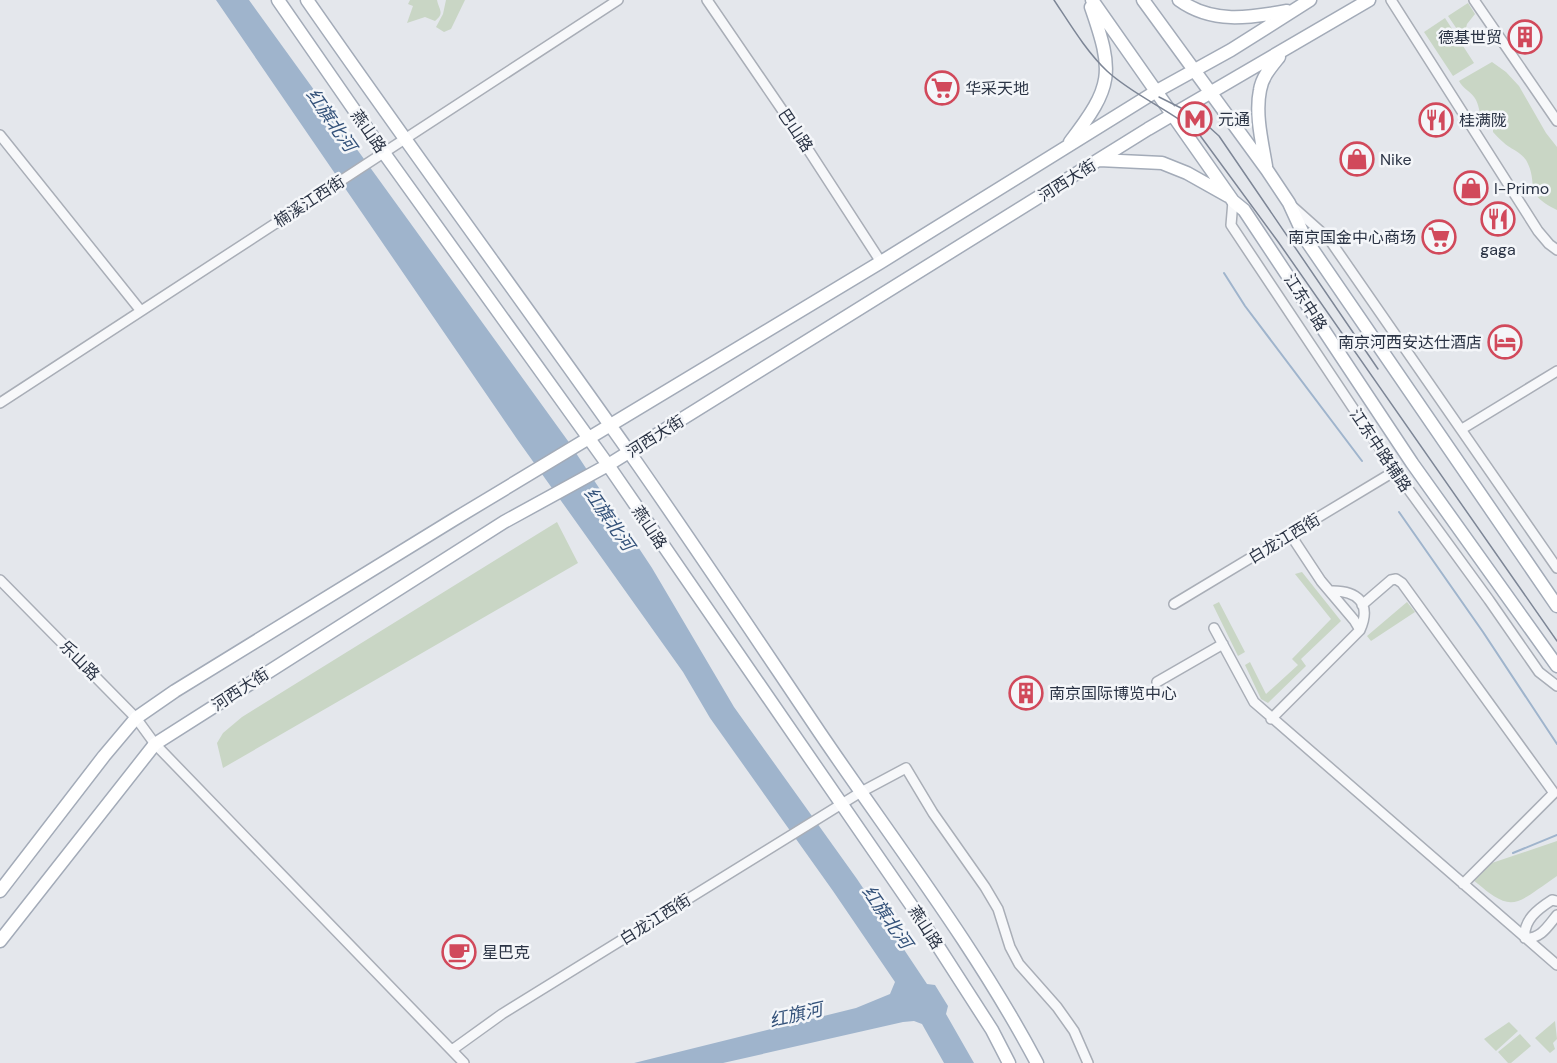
<svg xmlns="http://www.w3.org/2000/svg" width="1557" height="1063" viewBox="0 0 1557 1063" font-family="'DM Sans','Noto Sans SC',sans-serif">
<style>
.green{fill:#c9d6c5}
.water{fill:#9fb4cc}
.lines{fill:none;stroke-linecap:round;stroke-linejoin:round}
.stream{stroke:#9fb4cc;stroke-width:2}
.minor-casing{stroke:#a9aeb7;stroke-width:12}
.major-casing{stroke:#a3abb8;stroke-width:15}
.minor{stroke:#f7f8fa;stroke-width:9}
.major{stroke:#fff;stroke-width:12}
.tram{stroke:#7d8696;stroke-width:1.5}
.labels{text-anchor:middle;stroke-width:5;stroke-linejoin:round;paint-order:stroke}
.poi-label{font-size:16px;fill:#2b3445;stroke:#f4f6f9;text-anchor:start}
.street-label{font-size:16px;fill:#2b3445;stroke:#f4f6f9}
.water-label{font-size:18px;font-style:italic;fill:#34527a;stroke:#f4f6f9}
</style>
<rect width="100%" height="100%" fill="#e4e7ec"/>
<!-- green -->
<path class="green" d="M 410,0 L 437,0 C 439,10 445,13 435,21 L 425,17 L 407,23 L 413,6 L 408,4 Z
M 446,0 L 465,0 L 451,29 L 444,32 L 436,27 L 443,14 Z
M 1468,3 L 1475,14 L 1467,24 L 1465,32 L 1461,35 L 1448,16 Z
M 1445,18 L 1474,63 L 1453,76 L 1424,32 Z
M 1492,62 L 1506,72 L 1519,86 L 1546,133 L 1557,147 L 1557,210 C 1521,192 1540,185 1526,160 C 1520,151 1510,149 1503,142 C 1499,139 1496,135 1493,132 L 1493,123 L 1491,122 L 1485,124 C 1479,116 1480,108 1476,100 C 1472,92 1463,89 1459,81 Z
M 557,522 L 578,563 L 223,768 L 217,743 L 223,733 L 242,717 Z
M 1302,572 L 1341,621 L 1301,659 L 1306,666 L 1268,703 L 1261,699 L 1245,665 L 1250,662 L 1266,694 L 1298,665 L 1292,659 L 1331,619 L 1295,574 Z
M 1219,602 L 1245,652 L 1238,656 L 1213,605 Z
M 1407,602 L 1415,612 L 1371,641 L 1367,636 Z
M 1557,841 L 1557,876 C 1513,906 1513,915 1470,877 L 1480,867 Z
M 1555,1021 L 1557,1039 L 1553,1043 L 1555,1049 L 1550,1053 L 1535,1038 Z
M 1509,1022 L 1518,1031 L 1496,1051 L 1484,1039 Z
M 1520,1034 L 1531,1046 L 1511,1063 L 1508,1063 L 1498,1052 Z"/>
<!-- water -->
<path class="water" d="M 216,0 L 249,0 L 568,441 L 652,568 L 734,707 L 857,879 L 927,984 L 935,985 L 948,1006 L 946,1014 L 974,1063 L 944,1063 L 922,1024 L 914,1021 L 903,1022 L 723,1063 L 634,1063 L 856,1008 L 890,994 L 895,982 L 833,891 L 710,718 L 683,672 L 517,439 Z"/>
<g class="lines">
<!-- stream -->
<path class="stream" d="M 1224,273 L 1245,306 L 1362,461
M 1399,512 L 1483,632 L 1557,744
M 1513,853 L 1557,835"/>
<!-- minor casing -->
<g class="minor-casing">
<path id="minor" d="M 707,0 L 787,117 L 881,262
M 1391,0 L 1538,231 L 1549,244 L 1557,250
M 1474,0 L 1557,121
M 0,135 L 141,311
M 1233,201 L 1231,225 L 1395,471 L 1489,600 L 1539,672 L 1557,686
M 1292,206 L 1329,239 L 1557,568
M 0,403 L 618,0
M 1462,429 L 1557,371
M 1290,534 L 1321,581 L 1354,620 L 1360,630
M 0,580 L 136,718 L 155,744 L 464,1063
M 1174,604 L 1395,471
M 1362,605 L 1391,580 L 1396,579 L 1402,583 L 1554,793 L 1463,884
M 1214,628 L 1254,702 L 1557,965
M 1157,682 L 1223,644
M 1271,719 L 1360,630 C 1372,603 1357,590 1330,591
M 1557,901 L 1552,900 C 1538,909 1523,920 1525,938 C 1541,939 1548,926 1557,915
M 452,1050 L 502,1014 L 861,792 L 906,768 L 933,813 L 985,887 L 998,909 L 1010,947 L 1019,964 L 1057,1007 L 1074,1031 L 1088,1063"/>
</g>
<!-- major casing -->
<g class="major-casing">
<path id="major" d="M 278,0 L 384,153 L 608,465 L 918,915 L 992,1030 L 1009,1063
M 307,0 C 412,151 521,299 627,449 C 693,543 756,638 820,733 C 894,842 975,946 1037,1063
M 1092,0 L 1233,201 L 1244,210 L 1412,463 L 1557,666
M 1143,0 L 1267,170 L 1289,203 L 1306,240 L 1557,606
M 1179,0 C 1212,24 1249,18 1287,11
M 1070,142 C 1113,86 1114,73 1091,7
M 1099,160 L 1162,163 L 1187,173 L 1228,196
M 1266,166 C 1262,142 1255,114 1260,90 C 1262,77 1271,67 1279,57
M 0,891 L 104,756 L 136,718 L 175,691 L 453,520 L 881,262 L 1155,92 L 1231,50 L 1310,0
M 0,941 L 155,744 L 504,522 L 608,465 L 1148,129 L 1369,0"/>
</g>
<!-- minor -->
<use href="#minor" class="minor"/>
<!-- major -->
<use href="#major" class="major"/>
<!-- tram -->
<path class="tram" d="M 1054,0 C 1070,24 1086,51 1107,71 C 1134,96 1171,110 1199,134 L 1279,243 L 1557,641
M 1159,97 L 1197,116 L 1219,136 L 1378,369"/>
</g>
<!-- icons -->
<defs>
<g id="building-ring" transform="scale(1.725)"><circle r="9.5" fill="#f4f6f9" stroke="#d1495b" stroke-width="1.5"/><path d="M-4-6H4V6H1V3H-1V6H-4ZM-2.5-4.3h1.7v1.8h-1.7ZM.8-4.3h1.7v1.8H.8ZM-2.5-1h1.7V.8h-1.7ZM.8-1h1.7V.8H.8Z" fill="#d1495b"/></g>
<g id="supermarket-ring" transform="scale(1.725)"><circle r="9.5" fill="#f4f6f9" stroke="#d1495b" stroke-width="1.5"/><path d="M-6-5.5h2.5l.6 2H6L4.5 2H-2.5L-4.4-4H-6ZM-1.5 3.2a1.3 1.3 0 1 0 .1 0ZM3 3.2a1.3 1.3 0 1 0 .1 0Z" fill="#d1495b"/></g>
<g id="metro-ring" transform="scale(1.725)"><circle r="9.5" fill="#f4f6f9" stroke="#d1495b" stroke-width="1.5"/><path d="M-5.5 5V-5H-3L0 0L3-5H5.5V5H3V-.5L0 4L-3-.5V5Z" fill="#d1495b"/></g>
<g id="restaurant-ring" transform="scale(1.725)"><circle r="9.5" fill="#f4f6f9" stroke="#d1495b" stroke-width="1.5"/><path d="M-5-6h1v4h1v-4h1v4h1v-4h1v5L-1.5 .5V6h-2V.5L-5-1ZM5-6V6H3V1.5H1.5Q1.5-4 5-6Z" fill="#d1495b"/></g>
<g id="shop-ring" transform="scale(1.725)"><circle r="9.5" fill="#f4f6f9" stroke="#d1495b" stroke-width="1.5"/><path d="M-5-2.5h2.3a2.7 3.5 0 0 1 5.4 0H5L5.5 6h-11ZM-1.5-2.5h3a1.5 2.3 0 0 0-3 0Z" fill="#d1495b"/></g>
<g id="hotel-ring" transform="scale(1.725)"><circle r="9.5" fill="#f4f6f9" stroke="#d1495b" stroke-width="1.5"/><path d="M-6-4.5h1.5V1H6V5H4.5V3h-9V5H-6ZM-4 0a1.8 1.8 0 1 1 3.6 0ZM.5 0V-2.5h3Q6-2.5 6 0Z" fill="#d1495b"/></g>
<g id="cafe-ring" transform="scale(1.725)"><circle r="9.5" fill="#f4f6f9" stroke="#d1495b" stroke-width="1.5"/><path d="M-5.5-4.5H6V0H3Q3 3.5 0 3.5H-2.5Q-5.5 3.5-5.5 0ZM3-3.2v2h1.7v-2ZM-6 4.5H4V6H-6Z" fill="#d1495b"/></g>
</defs>
<g fill-rule="evenodd">
<use href="#building-ring" x="1525" y="37"/>
<use href="#supermarket-ring" x="942" y="88"/>
<use href="#metro-ring" x="1195" y="119"/>
<use href="#restaurant-ring" x="1436" y="120"/>
<use href="#shop-ring" x="1357" y="159"/>
<use href="#shop-ring" x="1471" y="188"/>
<use href="#restaurant-ring" x="1498" y="219"/>
<use href="#supermarket-ring" x="1439" y="237"/>
<use href="#hotel-ring" x="1505" y="342"/>
<use href="#building-ring" x="1026" y="693"/>
<use href="#cafe-ring" x="459" y="952"/>
</g>
<g class="labels">
<!-- poi labels -->
<g class="poi-label">
<text x="1502" y="43" text-anchor="end">德基世贸</text>
<text x="965" y="94">华采天地</text>
<text x="1218" y="125">元通</text>
<text x="1459" y="126">桂满陇</text>
<text x="1380" y="165">Nike</text>
<text x="1494" y="194">I-Primo</text>
<text x="1416" y="243" text-anchor="end">南京国金中心商场</text>
<text x="1498" y="255" text-anchor="middle">gaga</text>
<text x="1482" y="348" text-anchor="end">南京河西安达仕酒店</text>
<text x="1049" y="699">南京国际博览中心</text>
<text x="482" y="958">星巴克</text>
</g>
<!-- street labels -->
<g class="street-label">
<text transform="translate(796 130) rotate(56)" y="6">巴山路</text>
<text transform="translate(369 131) rotate(55)" y="6">燕山路</text>
<text transform="translate(1067 180) rotate(-32)" y="6">河西大街</text>
<text transform="translate(309 201) rotate(-33)" y="6">楠溪江西街</text>
<text transform="translate(1306 302) rotate(57)" y="6">江东中路</text>
<text transform="translate(655 436) rotate(-32)" y="6">河西大街</text>
<text transform="translate(1381 450) rotate(56)" y="6">江东中路辅路</text>
<text transform="translate(650 527) rotate(56)" y="6">燕山路</text>
<text transform="translate(1284 538) rotate(-31)" y="6">白龙江西街</text>
<text transform="translate(80 660) rotate(45)" y="6">乐山路</text>
<text transform="translate(240 689) rotate(-33)" y="6">河西大街</text>
<text transform="translate(655 919) rotate(-32)" y="6">白龙江西街</text>
<text transform="translate(926 927) rotate(57)" y="6">燕山路</text>
</g>
<!-- water labels -->
<g class="water-label">
<text transform="translate(331 120) rotate(55)" y="6">红旗北河</text>
<text transform="translate(609 519) rotate(55)" y="6">红旗北河</text>
<text transform="translate(887 917) rotate(55)" y="6">红旗北河</text>
<text transform="translate(796 1015) rotate(-13)" y="6">红旗河</text>
</g>
</g>
</svg>
